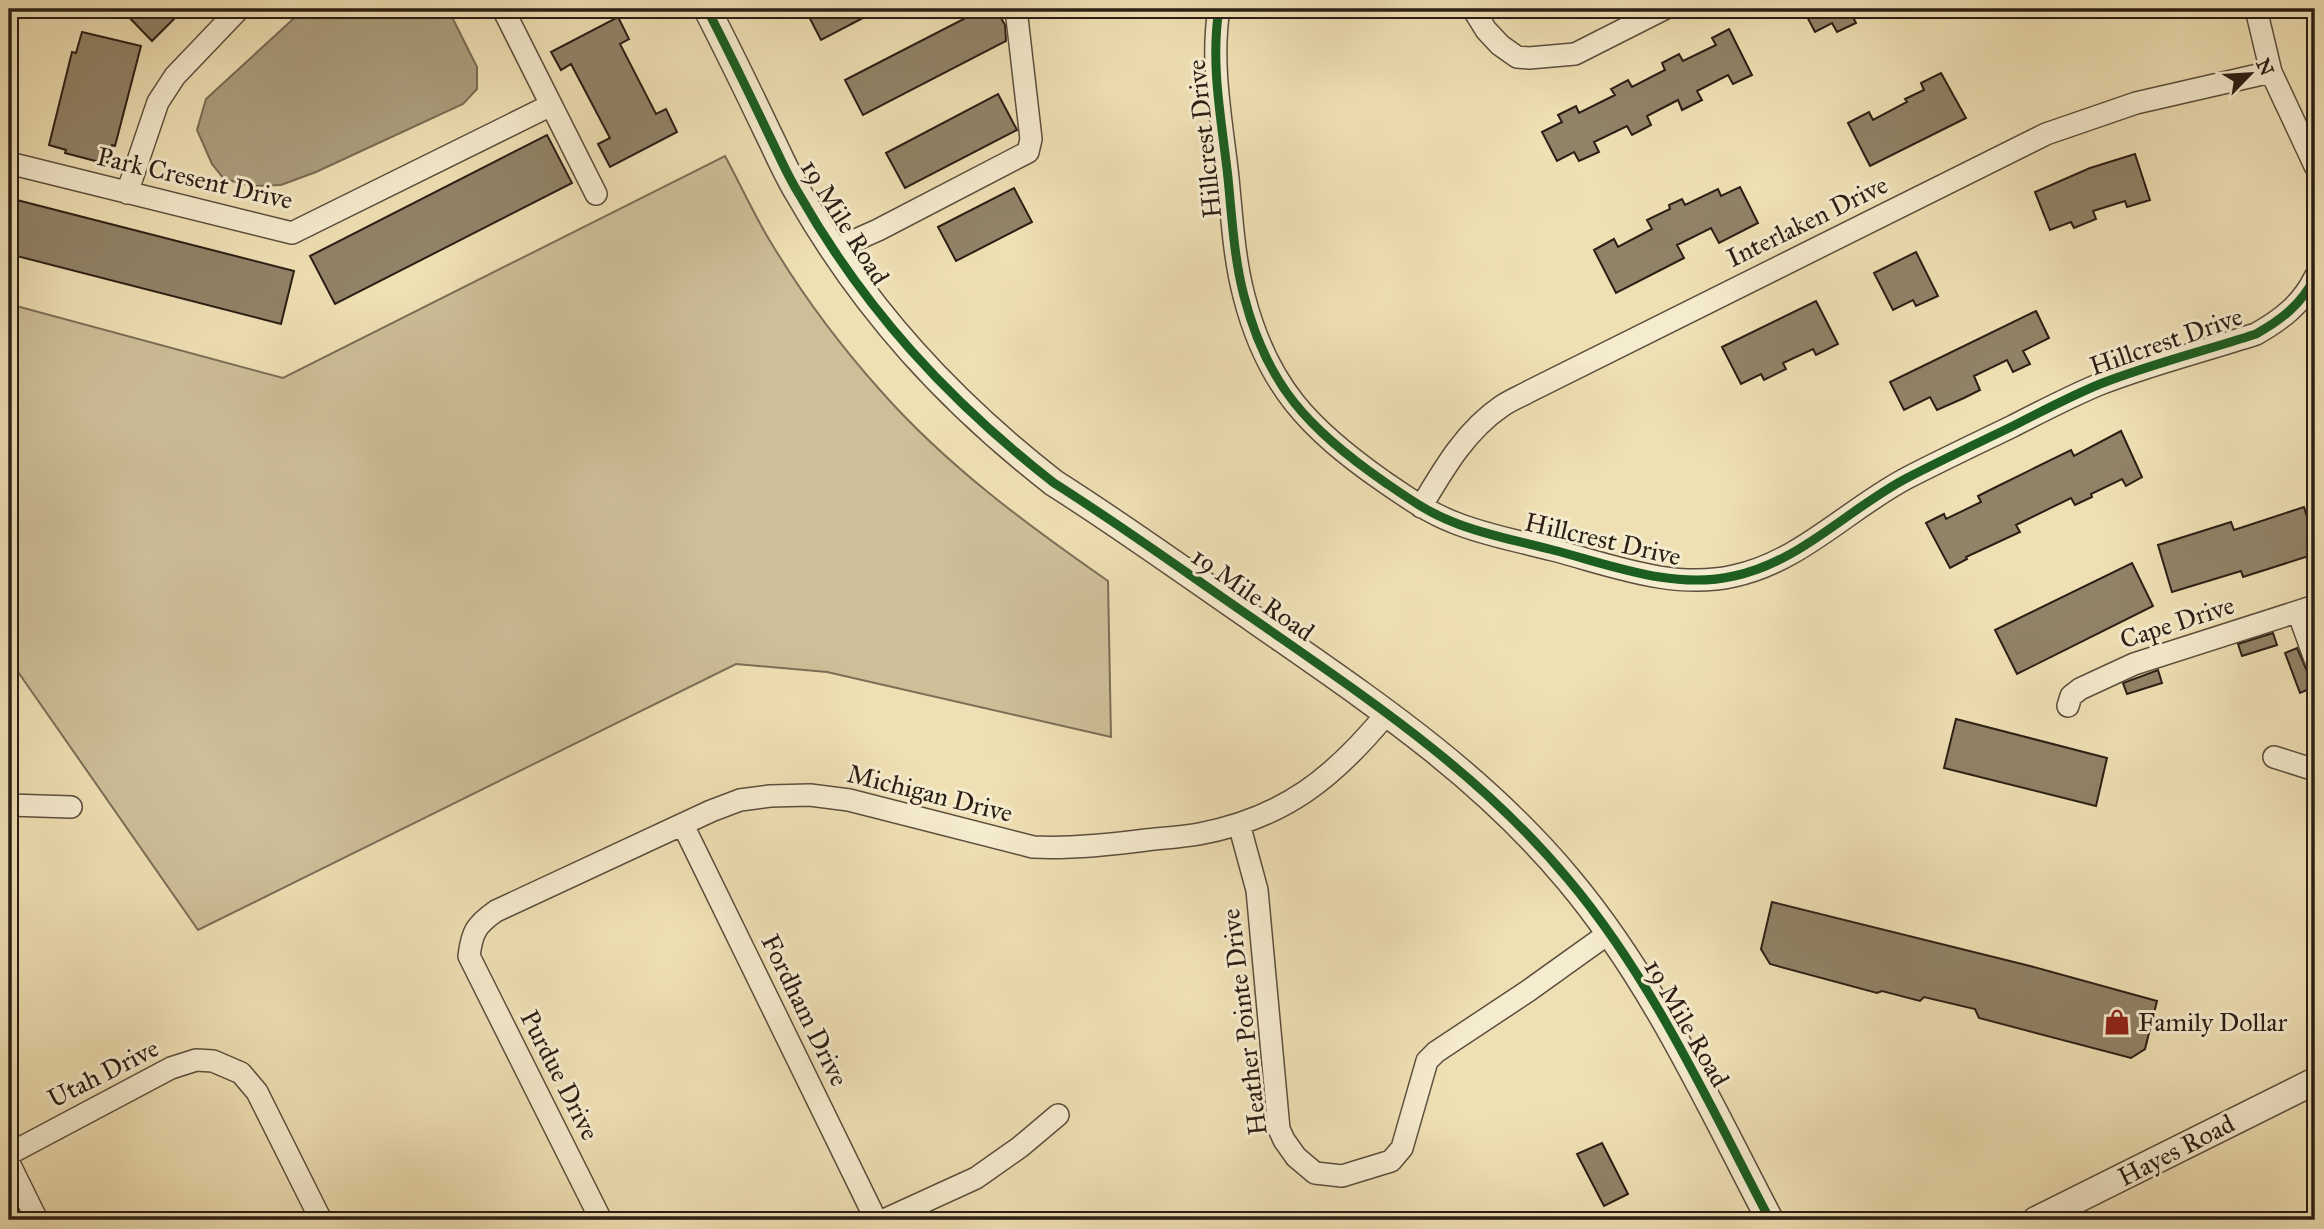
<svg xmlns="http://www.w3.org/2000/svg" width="2324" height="1229" viewBox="0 0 2324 1229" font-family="'IM FELL Great Primer',serif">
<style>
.green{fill:#cebf99;stroke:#7c6e57;stroke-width:2}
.water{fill:#ac9e7e;stroke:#786b54;stroke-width:2}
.building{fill:#918368;stroke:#2b1e15;stroke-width:2}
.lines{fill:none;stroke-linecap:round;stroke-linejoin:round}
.minor-casing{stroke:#5c4e3d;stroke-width:24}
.tertiary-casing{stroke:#5c4e3d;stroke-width:29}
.minor{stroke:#f5ebce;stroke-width:21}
.tertiary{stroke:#f5ebce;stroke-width:26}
.cycleway-casing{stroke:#f5ebce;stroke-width:13}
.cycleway{stroke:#1b5e20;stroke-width:9}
.labels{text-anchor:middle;stroke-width:6;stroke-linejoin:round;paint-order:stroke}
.street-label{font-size:26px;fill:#2b1e15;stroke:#f5ebce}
.poi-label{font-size:26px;fill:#2b1e15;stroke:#f5ebce;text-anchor:start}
</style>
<rect width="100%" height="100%" fill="#efe0b4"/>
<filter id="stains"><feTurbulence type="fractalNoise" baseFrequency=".00286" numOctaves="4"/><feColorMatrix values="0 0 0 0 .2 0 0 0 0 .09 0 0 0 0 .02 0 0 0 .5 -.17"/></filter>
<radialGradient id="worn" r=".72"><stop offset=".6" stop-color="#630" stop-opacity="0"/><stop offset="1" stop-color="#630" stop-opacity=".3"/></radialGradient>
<!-- green -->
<path class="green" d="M 725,156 C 739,182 752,210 767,236 C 799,290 838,343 880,390 C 946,465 1026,524 1108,581 L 1111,737 L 827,672 L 736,664 L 198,930 L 9,659 L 9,304 L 283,378 Z"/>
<!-- water -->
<path class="water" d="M 304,9 L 448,9 L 477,67 L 477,89 L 463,104 L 316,172 L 281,185 L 252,186 L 224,179 L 212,164 L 197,130 L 206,99 Z"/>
<!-- building -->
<path class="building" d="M 121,9 L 184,9 L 152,41 Z
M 805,9 L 880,9 L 821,40 Z
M 983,9 L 996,9 L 1005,25 L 1006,41 L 863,115 L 845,80 Z
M 1803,9 L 1860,9 L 1851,13 L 1856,23 L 1837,32 L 1832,23 L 1815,32 Z
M 618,17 L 629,39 L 620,44 L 656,114 L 666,109 L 677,132 L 610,167 L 598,144 L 610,138 L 571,64 L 561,70 L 551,52 Z
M 1729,29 L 1752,75 L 1733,84 L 1728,75 L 1697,91 L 1702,100 L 1682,110 L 1678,100 L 1647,116 L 1651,125 L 1632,135 L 1627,126 L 1594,142 L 1599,152 L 1579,161 L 1574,152 L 1557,161 L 1542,132 L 1562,122 L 1558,115 L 1576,106 L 1579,113 L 1615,95 L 1611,89 L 1628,80 L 1632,87 L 1665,70 L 1662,63 L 1679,54 L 1683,61 L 1716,45 L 1712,38 Z
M 82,32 L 141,46 L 115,146 L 112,145 L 107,164 L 65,153 L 66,150 L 49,145 L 72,52 L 76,53 Z
M 1941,73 L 1966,118 L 1870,166 L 1848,123 L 1869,112 L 1873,120 L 1907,102 L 1905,99 L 1924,90 L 1921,83 Z
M 998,94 L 1017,130 L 905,188 L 886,153 Z
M 547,135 L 572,183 L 335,304 L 310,256 Z
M 2135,154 L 2150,200 L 2127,207 L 2125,201 L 2093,211 L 2096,219 L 2074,228 L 2071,222 L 2050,230 L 2035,192 L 2090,168 Z
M 1740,187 L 1758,223 L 1719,243 L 1711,228 L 1677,245 L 1684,258 L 1616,293 L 1594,250 L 1614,239 L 1618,247 L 1652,229 L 1647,220 L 1670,209 L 1669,205 L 1682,199 L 1685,205 L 1718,189 L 1721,196 Z
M 1014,188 L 1032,222 L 956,261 L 938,227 Z
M 9,198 L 294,271 L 281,324 L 9,254 Z
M 1916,252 L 1938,296 L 1916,306 L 1913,300 L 1893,310 L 1874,273 Z
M 1816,301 L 1838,344 L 1816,355 L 1813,349 L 1783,363 L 1786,369 L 1764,380 L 1761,374 L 1741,384 L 1722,347 Z
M 2036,311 L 2049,338 L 2023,351 L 2030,364 L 2013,372 L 2007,360 L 1974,376 L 1980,390 L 1964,398 L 1937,410 L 1930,397 L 1904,410 L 1890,382 Z
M 2121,431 L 2142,477 L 2126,486 L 2122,479 L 2091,494 L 2092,497 L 2075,505 L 2071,498 L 2016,525 L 2020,532 L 1966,557 L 1967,559 L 1950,568 L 1926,523 L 1944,514 L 1946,519 L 1981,502 L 1978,496 L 1996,487 L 2071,450 L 2074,456 Z
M 2304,507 L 2315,542 L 2315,554 L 2243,577 L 2241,571 L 2172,592 L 2158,545 L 2231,522 L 2234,530 Z
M 2132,563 L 2153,606 L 2017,674 L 1995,630 Z
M 2273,633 L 2277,645 L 2242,656 L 2238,644 Z
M 2297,648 L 2314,687 L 2300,693 L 2285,653 Z
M 2158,670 L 2162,683 L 2127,694 L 2123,683 Z
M 1956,719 L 2107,758 L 2096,806 L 1944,768 Z
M 1772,902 L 2030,966 L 2157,1001 L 2145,1049 L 2131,1058 L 1979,1018 L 1975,1009 L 1924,997 L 1920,1001 L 1882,991 L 1877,993 L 1770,964 L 1761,949 Z
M 1602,1143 L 1628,1194 L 1604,1206 L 1577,1154 Z"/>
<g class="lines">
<!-- minor casing -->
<g class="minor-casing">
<path id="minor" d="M 503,9 L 596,194
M 1219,9 C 1210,65 1222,122 1228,178 C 1232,218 1234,258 1244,296 C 1267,386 1309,429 1383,481 C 1405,496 1427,512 1453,522 C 1484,535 1519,541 1553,550 C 1611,565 1673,590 1734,576 C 1800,562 1848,509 1907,478 C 1942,460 1978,443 2013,426 C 2042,411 2071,396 2100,384 C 2151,364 2204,351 2256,334 C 2281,320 2302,304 2315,277
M 1473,9 L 1486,30 L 1500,45 L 1517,57 L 1529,58 L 1575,54 L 1664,9
M 2256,9 L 2271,72 L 2315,166
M 9,163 L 292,233 L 551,105
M 127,193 L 158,102 L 175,76 L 239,9
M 833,250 L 878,230 L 1028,152 L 1031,139 L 1016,9
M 1421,507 C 1443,470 1465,431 1502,406 C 1511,400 1521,396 1530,391 L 2046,134 L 2136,103 L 2271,72
M 2298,612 L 2315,659
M 2068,706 L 2071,696 L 2080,689 L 2134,664 L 2315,606
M 2274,757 L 2315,770
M 9,805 L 71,807
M 1239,824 L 1257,890 L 1279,1129 L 1284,1140 L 1296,1157 L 1315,1173 L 1342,1176 L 1391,1161 L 1402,1148 L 1427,1061 L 1436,1052 L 1528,991 L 1609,933
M 683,825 L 876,1220
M 9,1154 L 171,1068 L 196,1060 L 213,1061 L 241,1073 L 257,1092 L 321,1220
M 9,1163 L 37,1220
M 601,1220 L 469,956 C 472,932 476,925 496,911 L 711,811 L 740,800 L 770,796 L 810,795 L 849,800 L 1033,847 C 1071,849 1108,845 1146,840 C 1163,838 1182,837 1199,834 C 1284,818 1334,778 1388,712
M 884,1220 L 976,1178 L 1020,1147 L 1058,1115"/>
</g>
<!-- tertiary casing -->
<g class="tertiary-casing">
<path id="tertiary" d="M 707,9 C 728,50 748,91 768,133 C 778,153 787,175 799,194 C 865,310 949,401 1054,483 C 1122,526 1188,574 1255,620 C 1368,699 1479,772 1568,879 C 1653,980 1709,1104 1770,1220
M 2036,1220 L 2315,1081"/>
</g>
<!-- minor -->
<use href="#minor" class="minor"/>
<!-- tertiary -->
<use href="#tertiary" class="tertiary"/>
<!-- cycleway casing -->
<g class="cycleway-casing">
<path id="cycleway" d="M 707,9 C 728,50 748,91 768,133 C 778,153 787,175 799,194 C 865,310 949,401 1054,483 C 1122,526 1188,574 1255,620 C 1368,699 1479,772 1568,879 C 1653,980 1709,1104 1770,1220
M 1219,9 C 1210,65 1222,122 1228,178 C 1232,218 1234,258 1244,296 C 1267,386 1309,429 1383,481 C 1405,496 1427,512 1453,522 C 1484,535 1519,541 1553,550 C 1611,565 1673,590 1734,576 C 1800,562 1848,509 1907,478 C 1942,460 1978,443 2013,426 C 2042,411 2071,396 2100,384 C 2151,364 2204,351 2256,334 C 2281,320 2302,304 2315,277"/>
</g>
<!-- cycleway -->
<use href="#cycleway" class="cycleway"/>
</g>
<!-- icons -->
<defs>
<g id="shop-bare" transform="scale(2.1)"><path d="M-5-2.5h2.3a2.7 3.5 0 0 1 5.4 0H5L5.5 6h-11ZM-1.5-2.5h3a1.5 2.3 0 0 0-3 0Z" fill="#8f2418" stroke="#f5ebce" stroke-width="2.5" paint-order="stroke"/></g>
</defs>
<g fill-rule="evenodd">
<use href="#shop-bare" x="2117" y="1022"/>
</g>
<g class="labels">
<!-- street labels -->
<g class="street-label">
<text transform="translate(1204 139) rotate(-96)" y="9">Hillcrest Drive</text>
<text transform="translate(195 178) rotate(13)" y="9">Park Cresent Drive</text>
<text transform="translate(1807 221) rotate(-26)" y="9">Interlaken Drive</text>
<text transform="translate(845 222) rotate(58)" y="9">19 Mile Road</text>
<text transform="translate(2166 341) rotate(-19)" y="9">Hillcrest Drive</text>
<text transform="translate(1603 539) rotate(13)" y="9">Hillcrest Drive</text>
<text transform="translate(1253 594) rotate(35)" y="9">19 Mile Road</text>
<text transform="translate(2177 622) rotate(-18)" y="9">Cape Drive</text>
<text transform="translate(930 793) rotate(14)" y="9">Michigan Drive</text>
<text transform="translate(805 1010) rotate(64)" y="9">Fordham Drive</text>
<text transform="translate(1244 1022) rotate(-97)" y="9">Heather Pointe Drive</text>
<text transform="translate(1687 1023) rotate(60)" y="9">19 Mile Road</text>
<text transform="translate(103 1073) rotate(-27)" y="9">Utah Drive</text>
<text transform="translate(560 1075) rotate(63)" y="9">Purdue Drive</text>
<text transform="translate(2176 1150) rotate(-27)" y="9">Hayes Road</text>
</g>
<!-- poi labels -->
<g class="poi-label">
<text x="2138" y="1031">Family Dollar</text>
</g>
</g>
<!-- margin -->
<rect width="2324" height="1229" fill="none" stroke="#efe0b4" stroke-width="35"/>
<rect x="10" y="10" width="2303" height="1208" fill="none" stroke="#2b1e15" stroke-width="3.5"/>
<rect x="18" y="18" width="2289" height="1194" fill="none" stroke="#2b1e15" stroke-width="2"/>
<!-- north arrow -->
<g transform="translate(2250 74) rotate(65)" stroke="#f5ebce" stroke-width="5" paint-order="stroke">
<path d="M0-5L12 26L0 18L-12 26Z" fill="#2b1e15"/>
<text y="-10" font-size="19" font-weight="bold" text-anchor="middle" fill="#2b1e15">N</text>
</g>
<rect width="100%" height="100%" filter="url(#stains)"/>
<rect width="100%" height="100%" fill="url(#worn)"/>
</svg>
